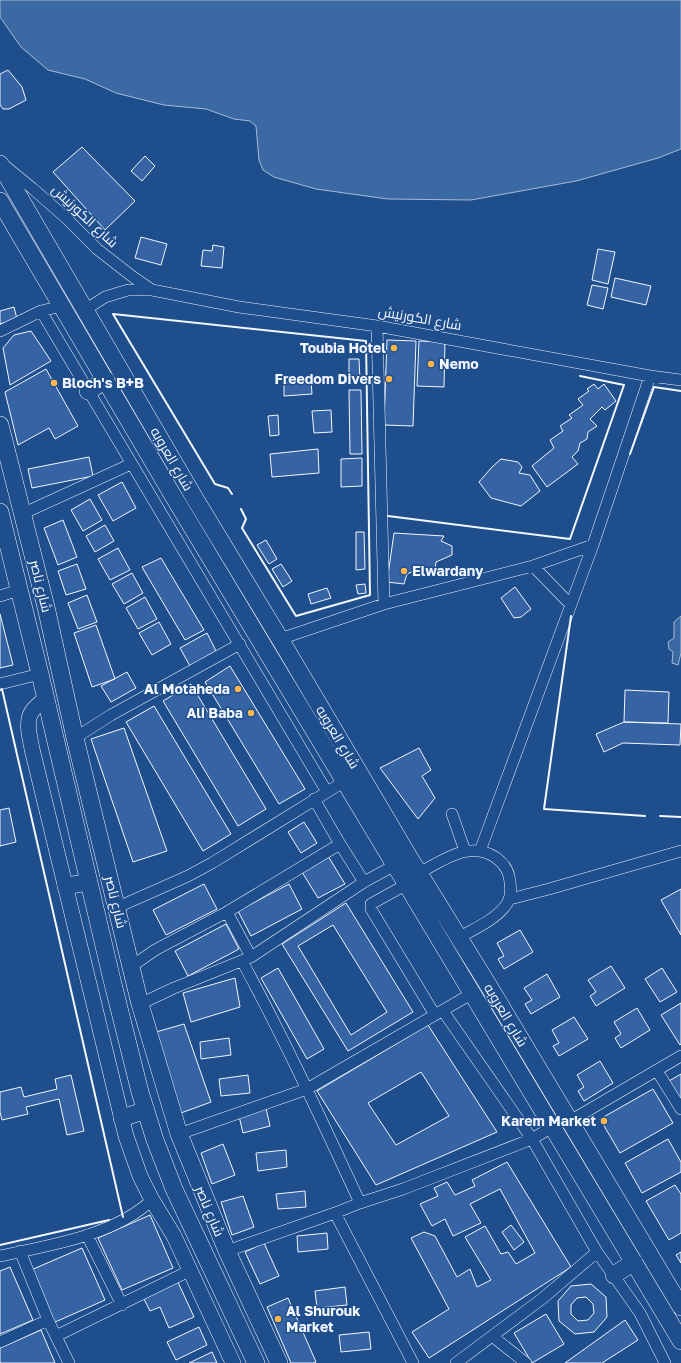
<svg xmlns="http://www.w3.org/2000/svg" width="681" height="1363" viewBox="0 0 681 1363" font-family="'Golos Text',Cairo,sans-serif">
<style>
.water{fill:#3b69a3;stroke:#a8bbd7}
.building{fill:#3563a3;stroke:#f2f6ff;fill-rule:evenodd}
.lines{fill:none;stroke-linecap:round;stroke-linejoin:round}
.street-casing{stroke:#f2f6ff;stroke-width:12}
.secondary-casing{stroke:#f2f6ff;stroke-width:16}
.primary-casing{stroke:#f2f6ff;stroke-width:18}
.street{stroke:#1f4e8c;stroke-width:11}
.secondary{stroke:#1f4e8c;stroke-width:15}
.primary{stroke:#1f4e8c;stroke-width:17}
.wall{stroke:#f2f6ff;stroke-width:2}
.poi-dot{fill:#ffb74d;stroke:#1f4e8c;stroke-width:1.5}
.labels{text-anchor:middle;stroke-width:3;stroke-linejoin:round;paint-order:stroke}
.street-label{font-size:14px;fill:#f2f6ff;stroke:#1f4e8c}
.poi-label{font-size:14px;font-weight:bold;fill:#f2f6ff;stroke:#1f4e8c;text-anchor:end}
</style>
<rect width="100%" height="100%" fill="#1f4e8c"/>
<!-- water -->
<path class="water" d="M 0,0 L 681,0 L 681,149 L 658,158 L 576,181 L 471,200 L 388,199 L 316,189 L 274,177 L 263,170 L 259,160 L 256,126 L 250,121 L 234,119 L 206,109 L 164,105 L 116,93 L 85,79 L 48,70 L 21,47 L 0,17 Z
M 681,616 L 681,653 L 678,665 L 672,663 L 673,652 L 669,649 L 668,642 L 674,638 L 674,622 Z"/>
<!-- building -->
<path class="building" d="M 8,70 L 22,87 L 26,100 L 9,109 L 3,109 L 0,105 L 0,74 Z
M 82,147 L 135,201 L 105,230 L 53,172 Z
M 145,156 L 155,166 L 142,181 L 131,171 Z
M 141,237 L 167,244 L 161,265 L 135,258 Z
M 213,245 L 224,247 L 222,268 L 201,266 L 203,250 L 212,251 Z
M 598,249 L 615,252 L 608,284 L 592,280 Z
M 615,278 L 651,286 L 646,305 L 611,297 Z
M 592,285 L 608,288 L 603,309 L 587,305 Z
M 14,307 L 17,319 L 0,324 L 0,311 Z
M 31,331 L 51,361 L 10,385 L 3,348 L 14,335 Z
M 387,340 L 416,341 L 413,426 L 384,425 Z
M 419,341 L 445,342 L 444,387 L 417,386 Z
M 349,359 L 359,359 L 360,380 L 349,381 Z
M 46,369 L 78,426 L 55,439 L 49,428 L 18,445 L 5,392 Z
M 311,381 L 312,394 L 284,396 L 284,383 Z
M 594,384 L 598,389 L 604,384 L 616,401 L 605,410 L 602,407 L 590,419 L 597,426 L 588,432 L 587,439 L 580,443 L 578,451 L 572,457 L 578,464 L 547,487 L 532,466 L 554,448 L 550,440 L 563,431 L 560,426 L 572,418 L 569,415 L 583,405 L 578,399 L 589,391 L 587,389 Z
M 349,390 L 361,390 L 362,454 L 350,454 Z
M 331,410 L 332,432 L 314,433 L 312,411 Z
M 278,415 L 279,435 L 270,436 L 268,416 Z
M 318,449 L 319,473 L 272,477 L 270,454 Z
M 89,457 L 93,476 L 32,488 L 28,469 Z
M 362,458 L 362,486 L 341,487 L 341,459 Z
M 501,459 L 518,462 L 522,467 L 519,473 L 530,475 L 540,491 L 521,506 L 491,498 L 479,482 L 492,467 Z
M 122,482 L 136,508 L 113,521 L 98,495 Z
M 90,499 L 102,520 L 83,531 L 71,510 Z
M 63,520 L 77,557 L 58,565 L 44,528 Z
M 105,525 L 114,541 L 95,552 L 86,536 Z
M 356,532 L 364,532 L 365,569 L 356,570 Z
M 394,533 L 444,536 L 441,541 L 452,546 L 452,555 L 436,562 L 435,570 L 421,568 L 407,574 L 404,584 L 387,582 Z
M 266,540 L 277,559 L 269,564 L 257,545 Z
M 118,548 L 130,570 L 110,580 L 98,559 Z
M 161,558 L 204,630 L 185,640 L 142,567 Z
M 77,564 L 86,589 L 66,595 L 58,571 Z
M 281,564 L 292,581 L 283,587 L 272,569 Z
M 132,573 L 143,593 L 124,604 L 112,584 Z
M 365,584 L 366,593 L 358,594 L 356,585 Z
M 515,587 L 531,609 L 521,617 L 514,618 L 501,598 Z
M 327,588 L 331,598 L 311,604 L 308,594 Z
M 87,595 L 97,622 L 78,629 L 68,603 Z
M 145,597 L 157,619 L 138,629 L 126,608 Z
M 0,614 L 13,665 L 0,668 Z
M 159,622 L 171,644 L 152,655 L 139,633 Z
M 96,625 L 115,679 L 92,687 L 74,633 Z
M 207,633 L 216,651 L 190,666 L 180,648 Z
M 230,666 L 305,789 L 279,804 L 205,682 Z
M 127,672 L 136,688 L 111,702 L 101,686 Z
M 191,684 L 266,809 L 238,826 L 163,701 Z
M 625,690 L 669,692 L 668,723 L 624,722 Z
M 154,706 L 231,834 L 203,851 L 126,722 Z
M 624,722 L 681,724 L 680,745 L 623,743 L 604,752 L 596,734 Z
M 124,728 L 167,851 L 133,862 L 91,739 Z
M 419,748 L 431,770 L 422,776 L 435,798 L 418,819 L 380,768 Z
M 9,808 L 16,842 L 0,846 L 0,810 Z
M 304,822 L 317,843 L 301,853 L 288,832 Z
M 328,856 L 345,884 L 318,898 L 302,872 Z
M 204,884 L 217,909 L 166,935 L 153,910 Z
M 289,884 L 302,909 L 251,936 L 238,911 Z
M 681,889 L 681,935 L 661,900 Z
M 346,903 L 413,1012 L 348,1051 L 282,944 ZM 333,925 L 387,1012 L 351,1035 L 298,946 Z
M 226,924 L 239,949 L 188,976 L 175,951 Z
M 520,930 L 533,952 L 504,969 L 498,959 L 504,956 L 497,943 Z
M 611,966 L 625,988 L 596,1006 L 590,996 L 596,992 L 588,980 Z
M 278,968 L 324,1049 L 307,1059 L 261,978 Z
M 662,968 L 677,992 L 660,1002 L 645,979 Z
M 547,974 L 560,997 L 531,1014 L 525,1004 L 532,1000 L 524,988 Z
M 235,978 L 240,1007 L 191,1022 L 183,993 Z
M 681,1003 L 681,1044 L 680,1045 L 661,1015 Z
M 637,1008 L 650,1030 L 621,1048 L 615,1038 L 621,1034 L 614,1022 Z
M 574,1017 L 588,1039 L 559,1056 L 553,1046 L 559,1043 L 552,1030 Z
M 184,1024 L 211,1102 L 181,1113 L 156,1032 Z
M 428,1025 L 497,1132 L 376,1185 L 317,1091 ZM 421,1072 L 449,1116 L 396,1145 L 368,1103 Z
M 229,1038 L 231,1055 L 201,1059 L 200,1042 Z
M 600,1061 L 613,1083 L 584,1101 L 578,1091 L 584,1087 L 577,1075 Z
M 681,1074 L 681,1103 L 669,1081 Z
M 71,1075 L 84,1131 L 67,1135 L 59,1099 L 26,1107 L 28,1114 L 2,1120 L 0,1112 L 0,1092 L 21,1087 L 24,1097 L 57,1089 L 55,1079 Z
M 248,1075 L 250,1093 L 221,1096 L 219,1079 Z
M 653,1089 L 673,1123 L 620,1153 L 600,1119 Z
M 266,1108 L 270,1126 L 243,1133 L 239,1116 Z
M 668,1139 L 681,1162 L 681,1172 L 642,1193 L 625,1163 Z
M 223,1144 L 235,1175 L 212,1184 L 201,1153 Z
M 286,1150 L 287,1167 L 258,1171 L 256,1153 Z
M 507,1162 L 571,1267 L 429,1358 L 412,1332 L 449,1309 L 411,1238 L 424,1232 L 435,1236 L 457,1277 L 470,1269 L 477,1287 L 491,1280 L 465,1237 L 485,1226 L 501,1254 L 508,1252 L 516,1264 L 535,1253 L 500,1189 L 470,1204 L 481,1223 L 453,1236 L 445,1219 L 432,1226 L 420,1204 L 438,1196 L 434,1188 L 447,1182 L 455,1195 L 475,1186 L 472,1180 Z
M 675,1185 L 681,1194 L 681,1233 L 669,1240 L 646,1201 Z
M 305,1191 L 306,1207 L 278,1209 L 276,1194 Z
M 243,1196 L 254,1227 L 232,1235 L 221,1202 Z
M 150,1215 L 173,1268 L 122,1290 L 98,1238 Z
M 511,1225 L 524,1242 L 514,1250 L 502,1232 Z
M 327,1233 L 328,1249 L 298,1252 L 297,1236 Z
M 264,1243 L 279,1276 L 260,1284 L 245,1252 Z
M 82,1248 L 105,1300 L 53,1323 L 31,1270 Z
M 681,1252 L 681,1263 L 676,1255 Z
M 10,1267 L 33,1320 L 0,1334 L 0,1271 Z
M 177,1280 L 194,1317 L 169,1328 L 160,1307 L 150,1311 L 142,1295 Z
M 591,1284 L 606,1297 L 607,1317 L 594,1332 L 575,1334 L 559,1321 L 558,1301 L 571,1286 ZM 586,1297 L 593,1304 L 594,1313 L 588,1320 L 578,1321 L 571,1314 L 571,1305 L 577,1298 Z
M 345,1287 L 347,1305 L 317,1308 L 315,1291 Z
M 288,1298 L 316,1362 L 313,1363 L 291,1363 L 267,1307 Z
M 546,1314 L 564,1344 L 532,1363 L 514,1333 Z
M 625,1320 L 638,1340 L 602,1363 L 565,1363 Z
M 199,1327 L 207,1345 L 176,1360 L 167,1342 Z
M 41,1330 L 55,1363 L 0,1363 L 0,1348 Z
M 369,1332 L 371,1349 L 341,1352 L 339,1335 Z
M 212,1352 L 217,1363 L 189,1363 Z"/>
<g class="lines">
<!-- street casing -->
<g class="street-casing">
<path id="street" d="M 5,166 L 32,188 L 65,217 L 97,249 L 133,277 L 152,290
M 85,310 L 105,297 L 128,290 L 152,290 L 239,307 L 377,326 L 650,376 L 681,380
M 41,311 L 327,792
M 377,326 L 384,604
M 0,331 L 41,311 L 62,306
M 22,514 L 131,464
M 533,566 L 570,604
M 0,596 L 19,590
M 280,639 L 384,604 L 533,566 L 593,545
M 0,684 L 40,674
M 75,738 L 111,715 L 240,644
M 314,799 L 340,844 L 364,882
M 452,814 L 465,851
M 480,851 L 593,545 L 650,376
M 419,873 C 442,861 469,840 495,857 C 502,862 507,867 509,876 C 511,885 512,897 506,905 C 495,920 474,929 458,938
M 407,884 L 371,904 L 371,909 L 435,1015
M 510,899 L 549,889 L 681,851
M 118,907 L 188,876 L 212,863 L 345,781
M 227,912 L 251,957
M 242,961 C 285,1040 322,1121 360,1203
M 132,966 L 155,950 L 227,912 L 340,844
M 140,1004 L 174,988 L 251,957 L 364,882 L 395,865
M 443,1011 L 532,1139 L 597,1252 L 640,1313 L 665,1363
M 657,1071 L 681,1109
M 570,1121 L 681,1056
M 179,1134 L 307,1089 L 471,994
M 335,1213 L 413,1363
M 87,1235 L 122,1305
M 20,1251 L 48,1320 L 69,1363
M 227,1251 L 335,1213 L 360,1203 L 403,1189 L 532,1139 L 552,1127
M 0,1256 C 50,1245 113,1236 152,1200
M 56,1336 L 191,1270
M 492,1336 L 526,1363
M 0,1342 L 48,1320
M 456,1363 L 543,1298 L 597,1252"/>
</g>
<!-- secondary casing -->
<g class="secondary-casing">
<path id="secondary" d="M 46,698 C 42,702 37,705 34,709 C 24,719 30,737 32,749 L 126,1136 L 140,1176 L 152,1200 L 174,1236 L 233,1363"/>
</g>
<!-- primary casing -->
<g class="primary-casing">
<path id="primary" d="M 0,164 L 194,497 L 280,639 L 409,857 L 487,983 L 681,1307
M 0,201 L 172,494 L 681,1341
M 88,391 L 106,380
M 0,425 L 46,607 L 75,738 L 140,1004 L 179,1134 L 227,1251 L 279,1363
M 0,512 L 40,674 L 112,980 L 140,1092 L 155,1140 L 174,1189 L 256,1363
M 66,886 L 89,882
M 122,1118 L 146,1110
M 614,1275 L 634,1262"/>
</g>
<!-- street -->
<use href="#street" class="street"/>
<!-- secondary -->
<use href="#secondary" class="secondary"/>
<!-- primary -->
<use href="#primary" class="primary"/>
<!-- wall -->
<path class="wall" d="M 630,454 L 654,387 L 681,391
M 232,494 L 228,488 L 215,484 L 113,314 L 366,341 L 370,595 L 296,616 L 242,528 L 246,519 L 241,509
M 388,516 L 570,539 L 624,385 L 580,376
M 571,616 L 544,809 L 645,816
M 0,690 L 2,689 L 123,1217
M 660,816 L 681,817
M 0,1245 L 109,1220"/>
</g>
<!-- markers -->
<g class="poi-dot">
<circle cx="394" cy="348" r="4"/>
<circle cx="431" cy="364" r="4"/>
<circle cx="389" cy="379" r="4"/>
<circle cx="54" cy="383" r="4"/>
<circle cx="404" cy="571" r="4"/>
<circle cx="238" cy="689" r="4"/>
<circle cx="251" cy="713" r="4"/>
<circle cx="604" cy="1121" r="4"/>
<circle cx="278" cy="1319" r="4"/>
</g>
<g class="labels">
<!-- street labels -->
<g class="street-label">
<text transform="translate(85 216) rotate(43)" y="5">شارع الكورنيش</text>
<text transform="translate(420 318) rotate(10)" y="5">شارع الكورنيش</text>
<text transform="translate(172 459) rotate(60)" y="5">شارع العروبه</text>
<text transform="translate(41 586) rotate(76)" y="5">شارع ناصر</text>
<text transform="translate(338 737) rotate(59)" y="5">شارع العروبه</text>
<text transform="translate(116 902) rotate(76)" y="5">شارع ناصر</text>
<text transform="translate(506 1015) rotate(59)" y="5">شارع العروبه</text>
<text transform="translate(210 1211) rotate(67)" y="5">شارع ناصر</text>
</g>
<!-- poi labels -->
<g class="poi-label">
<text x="386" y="353">Toubia Hotel</text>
<text x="439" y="369" text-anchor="start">Nemo</text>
<text x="381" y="384">Freedom Divers</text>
<text x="62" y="388" text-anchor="start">Bloch's B+B</text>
<text x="412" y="576" text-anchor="start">Elwardany</text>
<text x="230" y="694">Al Motaheda</text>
<text x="243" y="718">Ali Baba</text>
<text x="596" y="1126">Karem Market</text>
<text x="286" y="1316" text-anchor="start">Al Shurouk<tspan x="286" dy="16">Market</tspan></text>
</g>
</g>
</svg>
